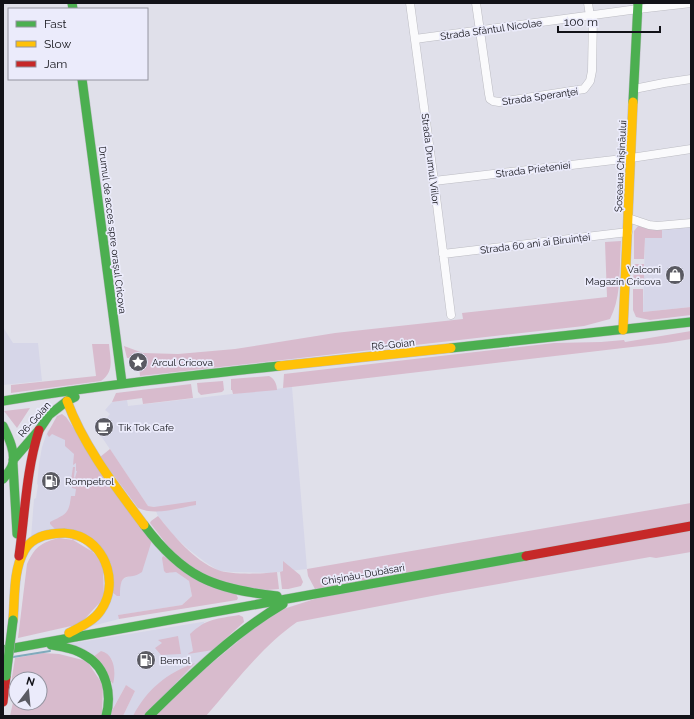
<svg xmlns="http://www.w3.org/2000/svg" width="694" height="719" viewBox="0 0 694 719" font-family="Raleway,sans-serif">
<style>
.built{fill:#d6d6e8}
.green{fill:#d8bbcd;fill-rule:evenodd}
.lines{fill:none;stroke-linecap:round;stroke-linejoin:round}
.stream{stroke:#80aabc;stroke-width:2}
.street-casing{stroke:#bcbcc3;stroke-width:9}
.fast-casing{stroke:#bcbcc3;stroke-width:10}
.slow-casing{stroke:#bcbcc3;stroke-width:10}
.jam-casing{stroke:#bcbcc3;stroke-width:10}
.street{stroke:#fafafc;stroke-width:8}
.fast{stroke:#4caf50;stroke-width:9}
.slow{stroke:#ffc107;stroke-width:9}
.jam{stroke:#c62828;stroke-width:9}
.fast-bridge-casing{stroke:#b0a6b8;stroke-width:10;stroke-linecap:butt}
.fast-bridge{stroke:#4caf50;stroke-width:9}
.labels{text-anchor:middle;stroke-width:3.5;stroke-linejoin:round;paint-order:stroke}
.street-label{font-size:10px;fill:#121218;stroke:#ebebfb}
.poi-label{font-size:10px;fill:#121218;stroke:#ebebfb;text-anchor:start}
</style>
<rect width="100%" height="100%" fill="#e0e0ea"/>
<!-- built -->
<path class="built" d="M 691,225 L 691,307 L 643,312 L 645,238 L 662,229 Z
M 3,327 L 13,343 L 38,343 L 42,381 L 3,385 Z
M 292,387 L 307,569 L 271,573 L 232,572 L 219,571 L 205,562 L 188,549 L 172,534 L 158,516 L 154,507 L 148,506 L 97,430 L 110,414 L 105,410 L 112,402 L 127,400 L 128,406 Z
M 48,430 L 65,438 L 84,456 L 77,504 L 55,529 L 31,538 L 34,499 L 36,498 L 38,485 L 37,484 L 39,464 L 42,447 Z
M 152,540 L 166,555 L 169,573 L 175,571 L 189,581 L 192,596 L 182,605 L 119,615 L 119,619 L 92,626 L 112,592 L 120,596 L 120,584 L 123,579 L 130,576 L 138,574 Z
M 208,621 L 204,622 L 213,650 L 144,716 L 123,716 L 135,691 L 126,685 L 112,710 L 111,689 L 114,676 L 112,659 L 93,657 L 68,644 Z"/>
<!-- green -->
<path class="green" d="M 638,226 L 662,229 L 662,238 L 645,238 L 644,259 L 634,259 L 634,231 Z
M 621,241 C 619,267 622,296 610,319 L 584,326 L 140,376 L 139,366 L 134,364 L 132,358 L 127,358 L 124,346 L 143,353 L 178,354 L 235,349 L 335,333 L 463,319 L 462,313 L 607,297 L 605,242 Z
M 634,264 L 644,264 L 644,285 L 633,284 Z
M 633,289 L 643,289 L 643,312 L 691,307 L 691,315 L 650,320 L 636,317 L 633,310 Z
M 691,331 L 691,339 L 666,343 L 283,388 L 284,374 L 554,343 L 601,342 L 624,340 L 625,342 Z
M 92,344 L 109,344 C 110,357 115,372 101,381 L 11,393 L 11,385 L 96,376 Z
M 269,376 C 274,378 277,384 277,390 L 233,394 L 232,390 L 231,390 L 231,379 Z
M 223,381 L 224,390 L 222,392 L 201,395 L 198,392 L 197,383 Z
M 191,384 L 193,398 L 143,404 L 142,398 L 112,402 L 116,393 Z
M 30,408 L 17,428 L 4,411 Z
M 62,414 L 66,417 L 152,540 L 142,572 C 129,582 120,568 120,596 L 117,596 L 112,592 L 111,563 L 55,529 L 50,524 L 50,522 C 66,514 69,514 71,496 L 75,496 L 76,489 L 72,488 L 71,480 L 73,467 L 75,467 L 74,477 L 75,478 L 77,471 L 76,471 L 76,463 L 73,465 L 74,454 L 65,446 L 65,440 L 52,434 L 49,437 L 47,434 L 57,416 Z
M 110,449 L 148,506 L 154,507 L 196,501 L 196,505 C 178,508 155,516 138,508 L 100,457 Z
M 691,503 L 691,522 L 315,589 L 308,576 L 307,569 Z
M 158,516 C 174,536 193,560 218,570 C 230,575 263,574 277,572 L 279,589 L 267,590 L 222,584 L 178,559 L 150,523 L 151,521 Z
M 691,529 L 691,552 L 656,558 L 650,557 L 442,594 L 297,622 C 261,647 235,683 206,716 L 155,716 L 202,671 L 274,612 L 324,596 Z
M 59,538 L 81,541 L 103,562 L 104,598 L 80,624 L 18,638 L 27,564 C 35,547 40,543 59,538 Z
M 163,556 L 236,594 L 238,598 L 237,600 L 119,619 L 118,615 L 182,605 L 192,596 L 189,581 L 176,572 L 166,573 L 164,571 L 162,558 Z
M 283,561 L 300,575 L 303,582 L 301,586 L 288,589 L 282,589 L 280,572 L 283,571 Z
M 239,615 L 243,617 L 244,622 L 213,650 L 188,654 L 189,653 L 193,651 L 190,634 C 207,618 217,619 239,615 Z
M 178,636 L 181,654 L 161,655 L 155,648 L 162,643 L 158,640 Z
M 101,651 C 115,654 116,673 113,684 L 93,657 Z
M 43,653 L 59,654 L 87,661 L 103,685 L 102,716 L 10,716 L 14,698 L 12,677 L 15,658 ZM 16,679 L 40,679 L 40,703 L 16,703 Z
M 195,663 L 144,716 L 133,716 C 147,689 167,673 195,663 Z
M 126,685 L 135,691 L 123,716 L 109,716 Z"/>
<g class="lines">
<!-- stream -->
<path class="stream" d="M 13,657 L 50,651"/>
<!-- street casing -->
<g class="street-casing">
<path id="street" d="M 410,3 L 434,181 L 451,315
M 476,3 L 489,94 L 490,99 L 493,101 L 499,102 L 513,100 L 584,89 L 590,81 L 592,71 L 593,16
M 588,3 L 590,16
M 415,39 L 638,9 L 691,3
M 634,89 L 664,83 L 691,79
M 434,181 L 631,158 L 691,149
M 628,218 L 649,225 L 657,226 L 691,223
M 443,254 L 628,232"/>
</g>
<!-- fast casing -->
<g class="fast-casing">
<path id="fast" d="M 72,3 L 73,9
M 82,79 L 122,383
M 633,102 L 638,3
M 451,348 L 691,322
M 3,401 C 95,386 187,376 279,366
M 3,426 C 8,436 17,454 12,466 C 10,471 6,475 3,479
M 13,460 L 39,430 L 49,415 L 67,401 L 75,397
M 13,464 L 17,534
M 144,525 C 183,577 213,589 277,596
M 51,645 C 63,647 76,649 86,656 C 107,668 112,695 106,716
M 3,650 L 526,556
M 149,716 C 191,675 232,634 283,604"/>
</g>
<!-- slow casing -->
<g class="slow-casing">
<path id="slow" d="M 623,330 L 633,102
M 279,366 L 451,348
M 67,401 C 84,447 115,486 144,525
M 13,620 C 15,598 13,571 24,551 C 29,541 41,535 52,534 C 61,533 70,532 79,536 C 108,548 118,585 101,610 C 94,621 80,627 69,633"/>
</g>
<!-- jam casing -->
<g class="jam-casing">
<path id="jam" d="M 19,556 C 25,514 26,471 39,430
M 526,556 L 691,526
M 3,702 L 6,676"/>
</g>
<!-- street -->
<use href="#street" class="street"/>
<!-- fast -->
<use href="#fast" class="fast"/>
<!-- slow -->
<use href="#slow" class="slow"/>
<!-- jam -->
<use href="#jam" class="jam"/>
<!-- fast-bridge casing -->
<g class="fast-bridge-casing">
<path id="fast-bridge" d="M 6,676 L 13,620"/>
</g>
<!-- fast-bridge -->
<use href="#fast-bridge" class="fast-bridge"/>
</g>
<!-- icons -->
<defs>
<g id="shop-disc" transform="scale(1)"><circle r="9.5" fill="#5a5a62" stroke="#ebebfb"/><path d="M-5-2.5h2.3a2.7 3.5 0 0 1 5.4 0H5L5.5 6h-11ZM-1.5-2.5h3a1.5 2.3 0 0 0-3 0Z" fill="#fff"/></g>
<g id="sight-disc" transform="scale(1)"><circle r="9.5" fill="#5a5a62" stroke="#ebebfb"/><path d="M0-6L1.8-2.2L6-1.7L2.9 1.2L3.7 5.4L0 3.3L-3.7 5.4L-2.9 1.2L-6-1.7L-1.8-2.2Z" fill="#fff"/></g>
<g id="cafe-disc" transform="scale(1)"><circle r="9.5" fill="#5a5a62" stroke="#ebebfb"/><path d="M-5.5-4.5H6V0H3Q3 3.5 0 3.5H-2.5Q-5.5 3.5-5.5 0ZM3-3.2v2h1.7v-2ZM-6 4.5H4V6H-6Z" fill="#fff"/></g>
<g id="fuel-disc" transform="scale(1)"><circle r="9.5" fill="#5a5a62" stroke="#ebebfb"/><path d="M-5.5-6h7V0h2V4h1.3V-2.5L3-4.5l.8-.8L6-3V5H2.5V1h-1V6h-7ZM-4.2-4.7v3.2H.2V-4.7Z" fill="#fff"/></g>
</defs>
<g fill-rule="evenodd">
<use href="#shop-disc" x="675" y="275"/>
<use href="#sight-disc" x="138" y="362"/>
<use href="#cafe-disc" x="104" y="427"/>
<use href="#fuel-disc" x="51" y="481"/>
<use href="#fuel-disc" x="146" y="660"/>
</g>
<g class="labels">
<!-- street labels -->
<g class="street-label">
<text transform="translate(491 29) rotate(-8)" y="4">Strada Sfântul Nicolae</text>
<text transform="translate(540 96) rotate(-8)" y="4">Strada Speranţei</text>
<text transform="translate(431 159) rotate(83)" y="4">Strada Drumul Viilor</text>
<text transform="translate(620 166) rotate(-87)" y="4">Șoseaua Chișinăului</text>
<text transform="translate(533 169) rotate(-7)" y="4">Strada Prieteniei</text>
<text transform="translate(113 230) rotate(83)" y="4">Drumul de acces spre orașul Cricova</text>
<text transform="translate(535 243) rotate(-7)" y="4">Strada 60 ani ai Biruinței</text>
<text transform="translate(393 344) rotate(-6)" y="4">R6-Goian</text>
<text transform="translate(34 419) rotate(-49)" y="4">R6-Goian</text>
<text transform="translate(363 574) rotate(-10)" y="4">Chișinău-Dubăsari</text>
</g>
<!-- poi labels -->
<g class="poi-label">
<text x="661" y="273" text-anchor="end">Valconi<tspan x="661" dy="12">Magazin Cricova</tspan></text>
<text x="152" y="366">Arcul Cricova</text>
<text x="118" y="431">Tik Tok Cafe</text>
<text x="65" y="485">Rompetrol</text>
<text x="160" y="664">Bemol</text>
</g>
</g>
<!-- border -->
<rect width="694" height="719" fill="none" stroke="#121218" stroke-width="8"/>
<!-- legend -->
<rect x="8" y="8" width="140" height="72" fill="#ebebfb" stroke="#9494a0"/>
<rect x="16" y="21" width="20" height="6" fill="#4caf50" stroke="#9494a0"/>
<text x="44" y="28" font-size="12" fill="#121218">Fast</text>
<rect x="16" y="41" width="20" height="6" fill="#ffc107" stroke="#9494a0"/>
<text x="44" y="48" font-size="12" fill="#121218">Slow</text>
<rect x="16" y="61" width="20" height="6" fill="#c62828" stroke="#9494a0"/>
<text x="44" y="68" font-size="12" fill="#121218">Jam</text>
<!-- north arrow -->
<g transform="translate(28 691) rotate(16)"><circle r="19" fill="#ebebfb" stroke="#9494a0"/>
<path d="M0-3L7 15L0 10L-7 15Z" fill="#5a5a62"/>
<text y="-6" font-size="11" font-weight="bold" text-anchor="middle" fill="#121218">N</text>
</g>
<!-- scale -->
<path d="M558 26v6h102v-6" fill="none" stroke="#121218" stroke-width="2"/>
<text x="564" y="26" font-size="12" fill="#121218" stroke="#ebebfb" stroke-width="3" paint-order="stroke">100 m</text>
</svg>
